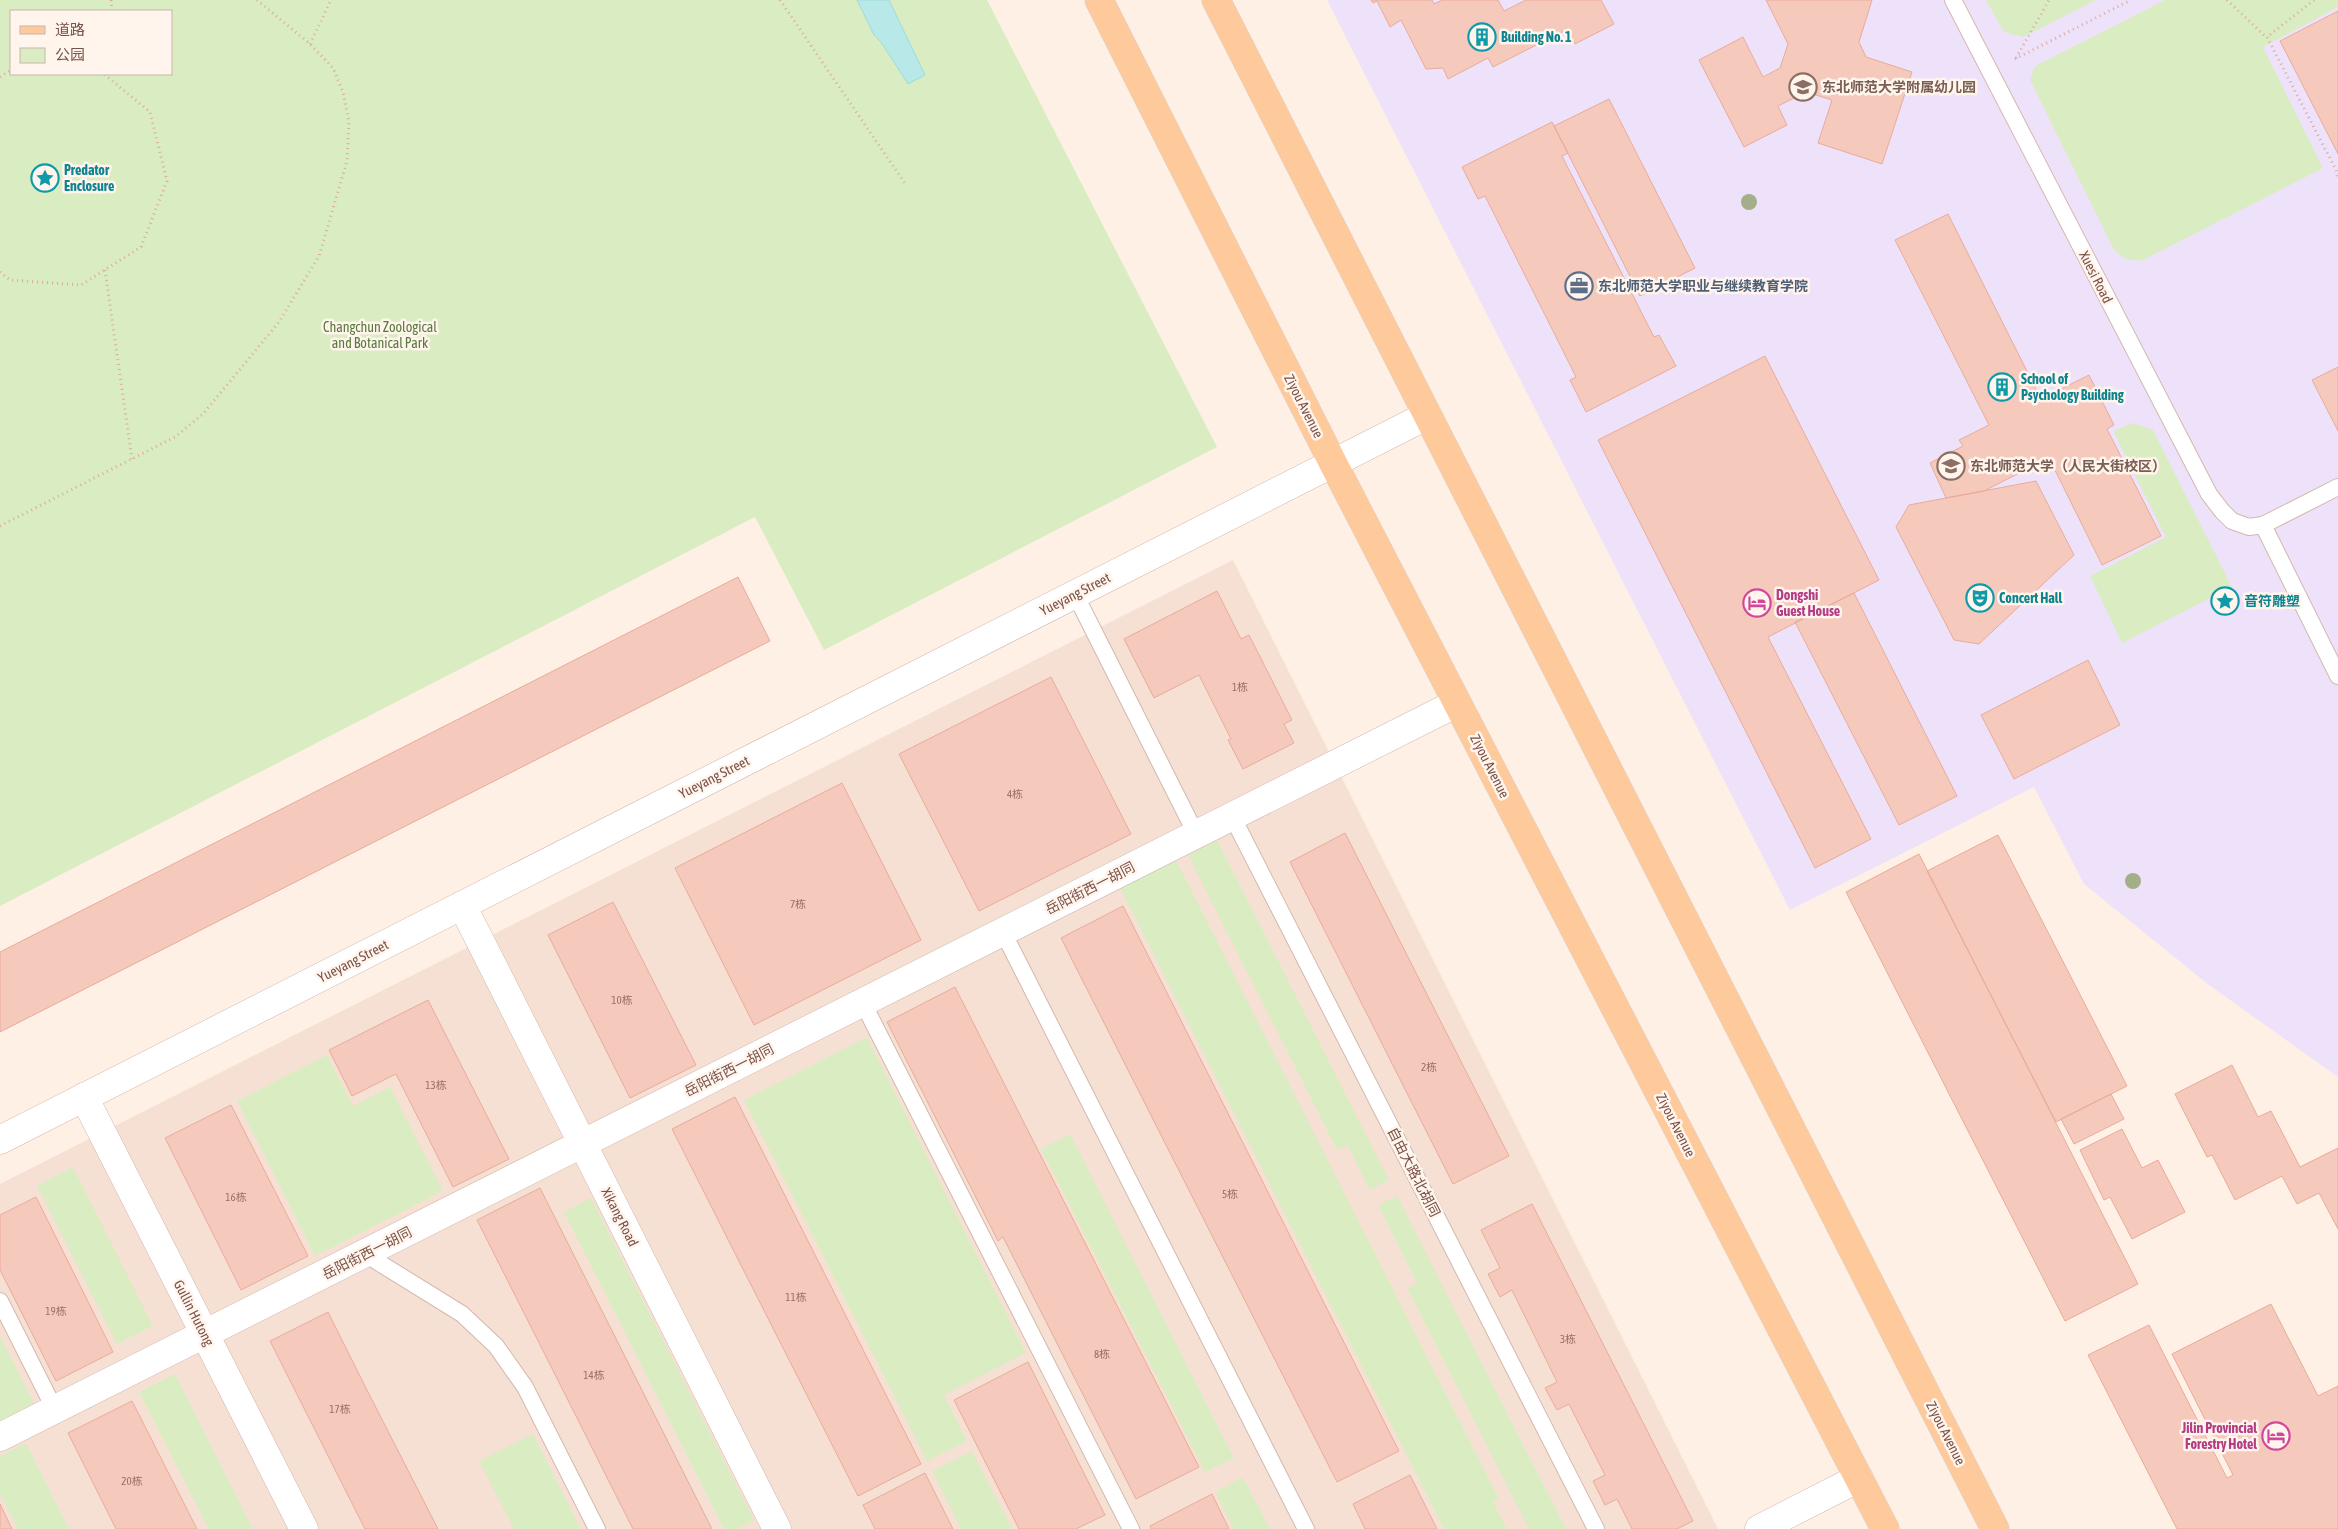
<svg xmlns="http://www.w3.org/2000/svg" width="2338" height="1529" viewBox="0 0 2338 1529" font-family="'Asap Condensed','Noto Sans SC',sans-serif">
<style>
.residential{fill:#f6e0d3}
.education{fill:#ede2fa}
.green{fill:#daedc2;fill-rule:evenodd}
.water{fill:#b8e9e8;stroke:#9ddbdb}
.building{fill:#f5c9bb;stroke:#e9ab9a}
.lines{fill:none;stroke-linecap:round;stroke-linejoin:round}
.service-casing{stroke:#d3b8ad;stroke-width:18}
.minor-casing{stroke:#d3b8ad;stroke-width:29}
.tertiary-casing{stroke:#d3b8ad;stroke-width:29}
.primary-casing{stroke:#d9cfcc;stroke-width:29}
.path{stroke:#daab9d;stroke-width:3;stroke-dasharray:1 4;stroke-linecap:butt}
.service{stroke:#fff;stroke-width:16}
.minor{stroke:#fff;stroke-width:28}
.tertiary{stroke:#fff;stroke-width:28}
.primary{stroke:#ffca9b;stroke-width:28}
.tree{fill:#a3af88}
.labels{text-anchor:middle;stroke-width:5;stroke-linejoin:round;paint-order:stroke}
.number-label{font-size:11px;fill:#987065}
.culture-label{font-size:14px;font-weight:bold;fill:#0d838f;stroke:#fff5ed;text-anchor:start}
.education-label{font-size:14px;font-weight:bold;fill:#785e54;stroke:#fff5ed;text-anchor:start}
.street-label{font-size:14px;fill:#795248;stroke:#fff5ed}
.service-label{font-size:14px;font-weight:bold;fill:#4e5e75;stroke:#fff5ed;text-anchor:start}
.park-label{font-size:14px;fill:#587a3c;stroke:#fff5ed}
.hotel-label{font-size:14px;font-weight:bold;fill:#b23c85;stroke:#fff5ed;text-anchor:start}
</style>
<rect width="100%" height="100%" fill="#fef0e5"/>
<!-- residential -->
<path class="residential" d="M 1233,560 L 1718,1529 L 0,1529 L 0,1184 Z"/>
<!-- education -->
<path class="education" d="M 1327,0 L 2338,0 L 2338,1077 L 2209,985 L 2084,884 L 2034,787 L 1790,910 Z"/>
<!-- green -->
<path class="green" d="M 0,0 L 987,0 L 1217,447 L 824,650 L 755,517 L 0,906 ZM 11,11 L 171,11 L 171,74 L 11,74 Z
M 1986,0 L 2096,0 L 2023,37 L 2004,32 Z
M 2165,0 L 2338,0 L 2338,7 L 2263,47 L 2323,168 L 2141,261 L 2126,259 L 2114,250 L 2030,80 L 2034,68 L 2039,64 Z
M 2133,423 L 2153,430 L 2232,587 L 2122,643 L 2090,576 L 2166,537 L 2113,431 Z
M 1217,840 L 1389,1180 L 1370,1190 L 1347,1145 L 1337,1150 L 1188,855 Z
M 1176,860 L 1499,1499 L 1493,1502 L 1507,1529 L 1444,1529 L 1120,888 Z
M 867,1037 L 1026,1353 L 944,1395 L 967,1441 L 927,1461 L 744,1100 Z
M 327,1055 L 353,1106 L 390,1087 L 443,1191 L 315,1256 L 237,1101 Z
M 1070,1134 L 1234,1458 L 1205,1472 L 1041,1149 Z
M 73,1167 L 153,1326 L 117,1344 L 37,1186 Z
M 1397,1196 L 1566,1529 L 1529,1529 L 1407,1288 L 1417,1283 L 1378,1205 Z
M 591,1198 L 754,1520 L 737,1529 L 724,1529 L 564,1212 Z
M 0,1336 L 35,1405 L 0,1423 Z
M 175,1374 L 253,1529 L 209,1529 L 139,1392 Z
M 533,1434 L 581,1529 L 514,1529 L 479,1461 Z
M 26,1443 L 69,1529 L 18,1529 L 0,1494 L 0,1456 Z
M 972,1451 L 1012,1529 L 961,1529 L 932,1471 Z
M 1243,1477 L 1270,1529 L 1234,1529 L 1215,1492 Z"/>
<!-- water -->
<path class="water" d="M 857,0 L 889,0 L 925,75 L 908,84 L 881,42 L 874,35 Z"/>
<!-- building -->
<path class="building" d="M 1371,0 L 1432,0 L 1434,4 L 1442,0 L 1498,0 L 1504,11 L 1526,0 L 1601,0 L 1614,24 L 1575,44 L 1568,29 L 1493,67 L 1488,58 L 1448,79 L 1443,68 L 1426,69 L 1401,20 L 1390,27 L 1377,1 L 1373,3 Z
M 1766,0 L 1872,0 L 1859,42 L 1866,57 L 1912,72 L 1882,164 L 1818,143 L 1832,100 L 1806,92 L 1778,106 L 1787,125 L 1744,147 L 1699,60 L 1743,37 L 1763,77 L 1780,68 L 1788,44 Z
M 2338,11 L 2338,154 L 2280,41 Z
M 1609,99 L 1695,268 L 1640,296 L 1554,126 Z
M 1552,122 L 1568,153 L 1562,156 L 1654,337 L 1659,335 L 1676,366 L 1586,412 L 1570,380 L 1576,377 L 1548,321 L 1485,196 L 1478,199 L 1462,167 Z
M 1948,214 L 2041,399 L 2089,375 L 2114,425 L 2107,429 L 2161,536 L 2102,565 L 2049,458 L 1984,491 L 1946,498 L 1930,463 L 1963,446 L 1959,440 L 1989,425 L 1895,240 Z
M 1765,356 L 1879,580 L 1768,637 L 1871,839 L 1815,868 L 1598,440 Z
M 2338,367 L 2338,431 L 2312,380 Z
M 2036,481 L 2074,555 L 1979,644 L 1954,640 L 1896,527 L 1909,505 Z
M 738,577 L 770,641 L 0,1032 L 0,952 Z
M 1217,591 L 1241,639 L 1249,635 L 1292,720 L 1284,724 L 1294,743 L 1243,769 L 1228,740 L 1231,739 L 1199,675 L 1154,698 L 1124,639 Z
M 1854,593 L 1957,796 L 1899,825 L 1795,622 Z
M 2088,660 L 2120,725 L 2014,779 L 1981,715 Z
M 1051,677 L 1131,834 L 979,911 L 899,754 Z
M 842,783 L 921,940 L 754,1025 L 675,868 Z
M 1345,833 L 1509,1156 L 1453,1184 L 1290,862 Z
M 1998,835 L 2127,1086 L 2056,1122 L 1927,871 Z
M 1919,854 L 2138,1284 L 2065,1321 L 1846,892 Z
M 613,902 L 696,1065 L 630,1098 L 548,935 Z
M 1123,906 L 1399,1451 L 1337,1482 L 1061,938 Z
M 955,987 L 1199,1467 L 1136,1499 L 1003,1237 L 998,1241 L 887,1022 Z
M 428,1000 L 509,1159 L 453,1187 L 396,1074 L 352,1096 L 329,1050 Z
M 2232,1065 L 2258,1117 L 2271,1111 L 2300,1167 L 2338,1148 L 2338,1229 L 2319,1193 L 2297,1204 L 2282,1176 L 2235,1200 L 2212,1155 L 2207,1157 L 2175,1094 Z
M 2111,1094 L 2124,1119 L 2074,1144 L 2061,1119 Z
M 735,1097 L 921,1464 L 858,1496 L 672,1129 Z
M 231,1105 L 308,1256 L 241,1290 L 165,1138 Z
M 2122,1129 L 2142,1168 L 2158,1160 L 2185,1212 L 2132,1239 L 2110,1197 L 2104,1200 L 2080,1150 Z
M 540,1188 L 712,1529 L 633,1529 L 477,1220 Z
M 36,1197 L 113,1352 L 56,1381 L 0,1270 L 0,1215 Z
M 1532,1204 L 1693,1521 L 1677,1529 L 1632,1529 L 1617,1499 L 1605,1505 L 1593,1481 L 1605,1475 L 1569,1404 L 1557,1410 L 1545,1388 L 1557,1382 L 1512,1290 L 1500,1297 L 1488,1274 L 1500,1268 L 1481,1230 Z
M 2271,1304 L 2318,1396 L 2338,1386 L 2338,1529 L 2177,1529 L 2088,1355 L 2149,1325 L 2227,1478 L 2233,1475 L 2172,1354 Z
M 328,1312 L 369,1394 L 438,1529 L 365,1529 L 270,1341 Z
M 1028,1362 L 1105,1515 L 1076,1529 L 1019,1529 L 954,1400 Z
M 132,1401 L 197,1529 L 116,1529 L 68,1433 Z
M 925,1473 L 953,1529 L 875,1529 L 863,1505 Z
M 1410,1475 L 1437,1529 L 1365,1529 L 1353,1504 Z
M 1212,1494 L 1229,1529 L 1151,1529 L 1150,1526 Z
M 0,1504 L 12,1529 L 0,1529 Z"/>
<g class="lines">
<!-- service casing -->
<g class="service-casing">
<path id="service" d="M 1953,0 L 2209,494 L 2222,511 L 2232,521 L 2249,527 L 2263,525 L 2338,487
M 2263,525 L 2338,676
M 1075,594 L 1196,834
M 1232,816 L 1596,1529
M 1003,932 L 1306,1529
M 863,1003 L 1131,1529
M 365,1254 L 462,1314 L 496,1346 L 525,1387 L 597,1529
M 0,1301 L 55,1410"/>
</g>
<!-- minor casing -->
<g class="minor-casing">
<path id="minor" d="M 84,1097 L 304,1529
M 0,1437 L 1457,703
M 1759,1529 L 1859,1478"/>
</g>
<!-- tertiary casing -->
<g class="tertiary-casing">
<path id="tertiary" d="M 462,905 L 777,1529
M 0,1140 L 1428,415"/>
</g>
<!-- primary casing -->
<g class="primary-casing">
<path id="primary" d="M 1099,0 L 1333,463 L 1885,1529
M 1216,0 L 1995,1529"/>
</g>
<!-- path -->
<path class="path" d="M 111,0 L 112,11
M 780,0 L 906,185
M 2227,0 L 2266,37
M 2314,0 L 2267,37 L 2336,170 L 2338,180
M 310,44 L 331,0
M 2016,58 L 2049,0
M 2015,59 L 2131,0
M 0,77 L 11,70
M 105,270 L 132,459
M 0,272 L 10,280 L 81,285 L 141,247 L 167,181 L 150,112 L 104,74
M 0,526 L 175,437 L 203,414 L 279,322 L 319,256 L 347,161 L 349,122 L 343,92 L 333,68 L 310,44 L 257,0"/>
<!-- service -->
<use href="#service" class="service"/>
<!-- minor -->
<use href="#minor" class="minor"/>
<!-- tertiary -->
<use href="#tertiary" class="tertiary"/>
<!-- primary -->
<use href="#primary" class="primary"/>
</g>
<!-- trees -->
<g class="tree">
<circle cx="1749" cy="202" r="8"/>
<circle cx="2133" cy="881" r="8"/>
</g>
<!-- icons -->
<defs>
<g id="building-ring" transform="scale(1.4375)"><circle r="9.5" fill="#fff5ed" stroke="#0f9aa8" stroke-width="1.5"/><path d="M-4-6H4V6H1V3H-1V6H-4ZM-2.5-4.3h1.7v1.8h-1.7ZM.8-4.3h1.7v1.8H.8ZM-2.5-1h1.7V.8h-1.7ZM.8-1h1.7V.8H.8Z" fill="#0f9aa8"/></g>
<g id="school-ring" transform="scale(1.4375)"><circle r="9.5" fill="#fff5ed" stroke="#8d6e63" stroke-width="1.5"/><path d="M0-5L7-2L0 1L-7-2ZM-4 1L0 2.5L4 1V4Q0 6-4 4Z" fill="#8d6e63"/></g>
<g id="sight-ring" transform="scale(1.4375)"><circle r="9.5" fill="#fff5ed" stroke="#0f9aa8" stroke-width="1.5"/><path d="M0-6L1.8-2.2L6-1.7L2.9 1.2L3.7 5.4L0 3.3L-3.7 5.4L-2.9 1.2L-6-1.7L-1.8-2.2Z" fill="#0f9aa8"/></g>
<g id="office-ring" transform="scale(1.4375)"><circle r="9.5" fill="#fff5ed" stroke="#5c6f8a" stroke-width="1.5"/><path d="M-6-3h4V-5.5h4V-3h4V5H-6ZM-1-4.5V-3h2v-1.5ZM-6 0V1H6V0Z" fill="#5c6f8a"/></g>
<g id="university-ring" transform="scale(1.4375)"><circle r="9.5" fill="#fff5ed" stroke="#8d6e63" stroke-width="1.5"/><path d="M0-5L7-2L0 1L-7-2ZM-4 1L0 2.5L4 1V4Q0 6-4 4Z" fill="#8d6e63"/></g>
<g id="theatre-ring" transform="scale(1.4375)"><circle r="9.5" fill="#fff5ed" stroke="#0f9aa8" stroke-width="1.5"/><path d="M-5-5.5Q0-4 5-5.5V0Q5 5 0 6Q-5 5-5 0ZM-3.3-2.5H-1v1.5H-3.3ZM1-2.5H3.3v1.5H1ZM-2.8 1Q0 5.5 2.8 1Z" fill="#0f9aa8"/></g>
<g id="hotel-ring" transform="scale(1.4375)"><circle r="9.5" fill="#fff5ed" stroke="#d1479c" stroke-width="1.5"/><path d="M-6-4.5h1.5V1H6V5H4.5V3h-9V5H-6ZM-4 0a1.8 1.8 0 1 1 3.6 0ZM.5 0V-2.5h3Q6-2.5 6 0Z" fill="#d1479c"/></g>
</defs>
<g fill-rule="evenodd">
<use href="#building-ring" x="1482" y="37"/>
<use href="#school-ring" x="1803" y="87"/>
<use href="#sight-ring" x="45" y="178"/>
<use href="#office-ring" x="1579" y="286"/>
<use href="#building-ring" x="2002" y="387"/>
<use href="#university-ring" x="1951" y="466"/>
<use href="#theatre-ring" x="1980" y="598"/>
<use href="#sight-ring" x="2225" y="601"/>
<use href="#hotel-ring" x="1757" y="603"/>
<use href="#hotel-ring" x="2276" y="1436"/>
</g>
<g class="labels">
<!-- number labels -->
<g class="number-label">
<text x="1240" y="691">1栋</text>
<text x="1015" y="798">4栋</text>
<text x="798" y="908">7栋</text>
<text x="622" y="1004">10栋</text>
<text x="1429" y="1071">2栋</text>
<text x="436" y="1089">13栋</text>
<text x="1230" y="1198">5栋</text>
<text x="236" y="1201">16栋</text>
<text x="796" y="1301">11栋</text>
<text x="56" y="1315">19栋</text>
<text x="1568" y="1343">3栋</text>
<text x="1102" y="1358">8栋</text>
<text x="594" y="1379">14栋</text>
<text x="340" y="1413">17栋</text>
<text x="132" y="1485">20栋</text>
</g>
<!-- culture labels -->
<g class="culture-label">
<text x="1501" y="42">Building No. 1</text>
<text x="64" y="175">Predator<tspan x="64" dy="16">Enclosure</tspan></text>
<text x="2021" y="384">School of<tspan x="2021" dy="16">Psychology Building</tspan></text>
<text x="1999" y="603">Concert Hall</text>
<text x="2244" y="606">音符雕塑</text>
</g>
<!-- education labels -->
<g class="education-label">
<text x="1822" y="92">东北师范大学附属幼儿园</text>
<text x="1970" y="471">东北师范大学（人民大街校区）</text>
</g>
<!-- street labels -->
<g class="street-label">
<text transform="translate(2096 277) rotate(63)" y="5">Xuesi Road</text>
<text transform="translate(1304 406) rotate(63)" y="5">Ziyou Avenue</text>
<text transform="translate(1075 594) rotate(-27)" y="5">Yueyang Street</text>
<text transform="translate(1490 766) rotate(63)" y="5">Ziyou Avenue</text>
<text transform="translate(714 777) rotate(-27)" y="5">Yueyang Street</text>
<text transform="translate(1090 888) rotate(-27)" y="5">岳阳街西一胡同</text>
<text transform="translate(353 961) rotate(-27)" y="5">Yueyang Street</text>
<text transform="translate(729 1070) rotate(-27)" y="5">岳阳街西一胡同</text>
<text transform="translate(1676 1125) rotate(63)" y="5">Ziyou Avenue</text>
<text transform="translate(1414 1172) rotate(63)" y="5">自由大路北胡同</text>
<text transform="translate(620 1217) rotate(63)" y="5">Xikang Road</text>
<text transform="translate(367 1253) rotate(-27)" y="5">岳阳街西一胡同</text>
<text transform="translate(194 1313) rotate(63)" y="5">Gullin Hutong</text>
<text transform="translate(1946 1433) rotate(63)" y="5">Ziyou Avenue</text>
</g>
<!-- service labels -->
<g class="service-label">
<text x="1598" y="291">东北师范大学职业与继续教育学院</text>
</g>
<!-- park labels -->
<g class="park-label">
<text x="380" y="332">Changchun Zoological<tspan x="380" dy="16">and Botanical Park</tspan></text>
</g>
<!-- hotel labels -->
<g class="hotel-label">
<text x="1776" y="600">Dongshi<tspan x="1776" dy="16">Guest House</tspan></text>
<text x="2257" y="1433" text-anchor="end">Jilin Provincial<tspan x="2257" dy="16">Forestry Hotel</tspan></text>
</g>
</g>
<!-- legend -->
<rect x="10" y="10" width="162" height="65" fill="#fff5ed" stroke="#c9b4ab"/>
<rect x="20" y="26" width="25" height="8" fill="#ffca9b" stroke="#c9b4ab"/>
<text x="55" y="35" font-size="15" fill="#795248">道路</text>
<rect x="20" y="48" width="25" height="15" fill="#daedc2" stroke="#c9b4ab"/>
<text x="55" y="60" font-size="15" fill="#795248">公园</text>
</svg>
